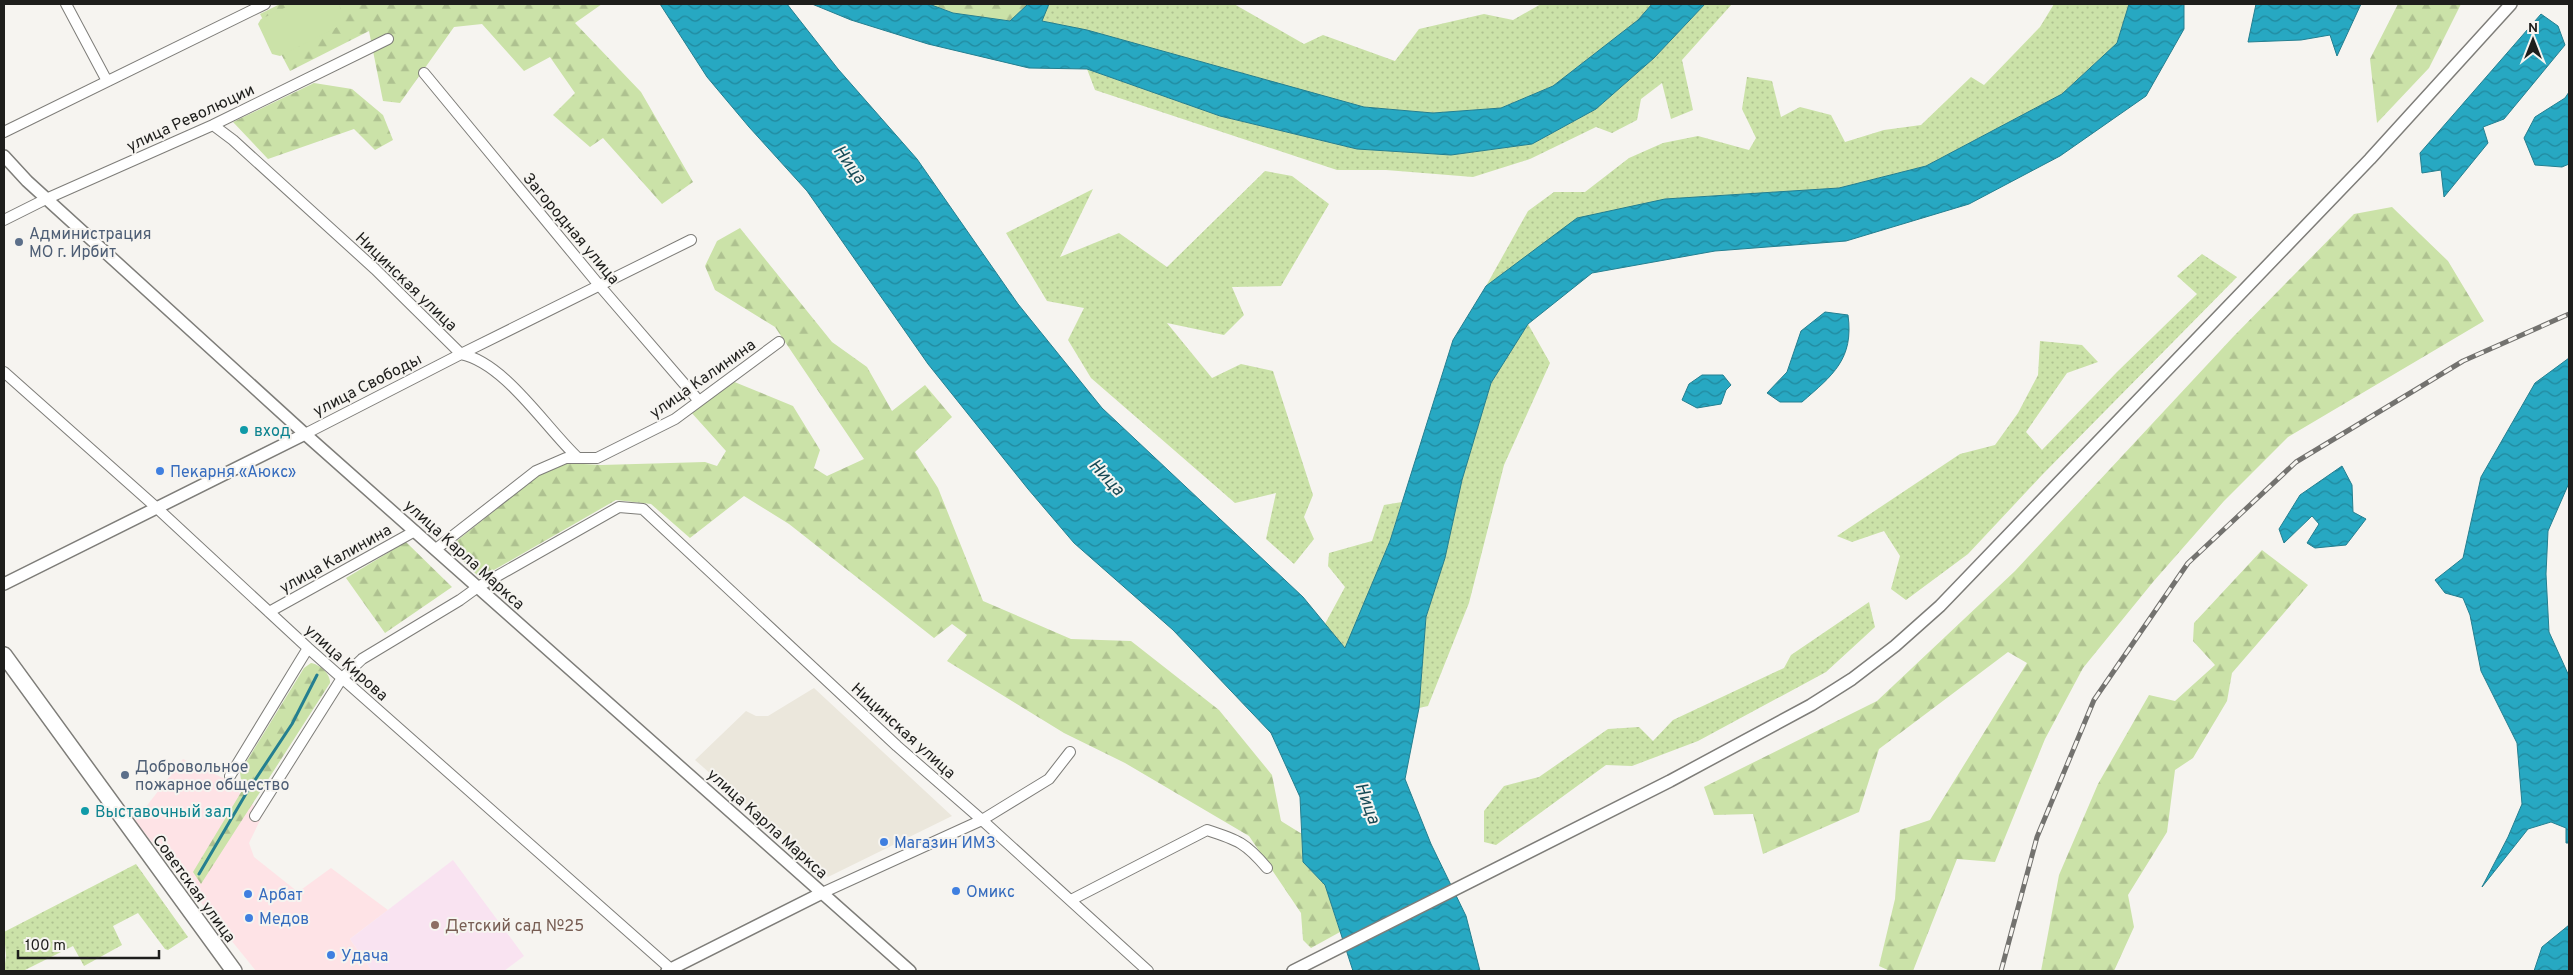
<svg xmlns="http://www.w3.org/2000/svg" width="2573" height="975" viewBox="0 0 2573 975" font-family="Overpass,sans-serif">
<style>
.commercial{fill:#fee3e6}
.built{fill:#ebe7dc}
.education{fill:#f9e3f1}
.grass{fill:url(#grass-dots)}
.forest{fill:url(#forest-firs)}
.garden{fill:#cbe2a8}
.water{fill:url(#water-waves);stroke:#247f90}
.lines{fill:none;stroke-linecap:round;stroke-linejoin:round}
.stream{stroke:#247f90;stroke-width:3}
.minor-casing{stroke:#7e7d79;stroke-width:12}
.tertiary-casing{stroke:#7e7d79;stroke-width:14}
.primary-casing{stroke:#7e7d79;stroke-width:18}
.minor{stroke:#fff;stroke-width:10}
.tertiary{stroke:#fff;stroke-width:11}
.primary{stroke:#fff;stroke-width:15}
.rail-casing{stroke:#73726f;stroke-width:5}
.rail{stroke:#f6f4f0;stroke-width:3;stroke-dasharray:9;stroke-linecap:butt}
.service-dot{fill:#5c6f8a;stroke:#f6f4f0;stroke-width:2}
.culture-dot{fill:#0f9aa8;stroke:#f6f4f0;stroke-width:2}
.shop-dot{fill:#3f7fe0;stroke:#f6f4f0;stroke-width:2}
.education-dot{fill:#8d6e63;stroke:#f6f4f0;stroke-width:2}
.labels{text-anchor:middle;stroke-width:4;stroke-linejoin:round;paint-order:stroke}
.street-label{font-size:16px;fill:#1e1e1c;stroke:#f6f4f0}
.service-label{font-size:16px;fill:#4e5e75;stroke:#f6f4f0;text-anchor:start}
.culture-label{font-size:16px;fill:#0d838f;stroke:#f6f4f0;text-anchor:start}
.shop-label{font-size:16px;fill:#366cbe;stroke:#f6f4f0;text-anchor:start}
.education-label{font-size:16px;fill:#785e54;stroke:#f6f4f0;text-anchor:start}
.water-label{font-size:18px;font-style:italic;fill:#174a55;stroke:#f6f4f0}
</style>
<defs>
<pattern id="grass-dots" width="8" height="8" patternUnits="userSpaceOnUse" patternTransform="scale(1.25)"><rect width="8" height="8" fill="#cbe2a8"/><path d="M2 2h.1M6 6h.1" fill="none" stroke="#aec190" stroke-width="1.8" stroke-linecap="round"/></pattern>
<pattern id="forest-firs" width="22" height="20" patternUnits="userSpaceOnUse" patternTransform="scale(1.25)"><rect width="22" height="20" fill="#cbe2a8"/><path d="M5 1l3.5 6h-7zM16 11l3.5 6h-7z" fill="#aec190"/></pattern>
<pattern id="water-waves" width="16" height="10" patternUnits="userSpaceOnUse" patternTransform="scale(1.25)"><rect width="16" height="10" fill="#27a8c2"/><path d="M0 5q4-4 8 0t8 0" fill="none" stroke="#21889d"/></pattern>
</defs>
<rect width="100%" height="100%" fill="#f6f4f0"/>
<!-- commercial -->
<path class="commercial" d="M 183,759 L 223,778 L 263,814 L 249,843 L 254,857 L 298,892 L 331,868 L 388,910 L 350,939 L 372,971 L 256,971 L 135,821 Z"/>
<!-- built -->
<path class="built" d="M 814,688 L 952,816 L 828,877 L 695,760 L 746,711 L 756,716 L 768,716 Z"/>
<!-- education -->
<path class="education" d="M 453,860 L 524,956 L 504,971 L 372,971 L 350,939 Z"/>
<!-- grass -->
<path class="grass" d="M 1049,4 L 1234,4 L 1304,44 L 1323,35 L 1395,61 L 1419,29 L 1484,14 L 1513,20 L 1541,4 L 1652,4 L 1638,20 L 1553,86 L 1501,108 L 1433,113 L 1364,107 L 1041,21 Z
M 1705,4 L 1732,4 L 1682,60 L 1693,110 L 1671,119 L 1662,83 L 1641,99 L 1637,120 L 1612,133 L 1596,127 L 1530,159 L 1473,177 L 1386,170 L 1337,170 L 1095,90 L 1087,69 L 1220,116 L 1357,149 L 1451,155 L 1532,144 L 1596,109 L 1654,58 Z
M 2054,4 L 2129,4 L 2117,43 L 2062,94 L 1926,166 L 1839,188 L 1665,199 L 1486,286 L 1528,211 L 1554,192 L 1585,192 L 1629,158 L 1663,143 L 1698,136 L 1749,150 L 1756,138 L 1742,109 L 1747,77 L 1772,81 L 1781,117 L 1800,107 L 1831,115 L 1845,142 L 1884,130 L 1921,125 L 1971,77 L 1984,85 L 2040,27 Z
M 1265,171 L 1292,176 L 1329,204 L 1281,286 L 1232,287 L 1244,315 L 1224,335 L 1167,323 L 1212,378 L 1241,364 L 1273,371 L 1313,495 L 1304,517 L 1314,539 L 1294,564 L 1266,539 L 1276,493 L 1235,503 L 1091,378 L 1068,340 L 1084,308 L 1047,301 L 1006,233 L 1093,189 L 1060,257 L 1119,233 L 1167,267 Z
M 2202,254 L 2237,277 L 2042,475 L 1968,554 L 1906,600 L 1891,589 L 1900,556 L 1884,531 L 1852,542 L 1837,536 L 1960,454 L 1995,445 L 2018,413 L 2038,375 L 2040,341 L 2082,345 L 2098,362 L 2067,373 L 2026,432 L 2042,450 L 2117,372 L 2197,294 L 2177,276 Z
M 1528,324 L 1550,363 L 1504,465 L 1469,603 L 1428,706 L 1419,708 L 1426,617 L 1445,558 L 1462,480 L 1491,383 Z
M 1402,502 L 1390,541 L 1345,649 L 1325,624 L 1345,587 L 1328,566 L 1329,553 L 1372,541 L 1384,505 Z
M 1869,602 L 1875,627 L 1826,672 L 1698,741 L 1632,766 L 1606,765 L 1496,845 L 1484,842 L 1484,811 L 1504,786 L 1539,777 L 1608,729 L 1639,727 L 1653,741 L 1673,720 L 1784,668 L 1791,655 Z
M 136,864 L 188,937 L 168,950 L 165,949 L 138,913 L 113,926 L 122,945 L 84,966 L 73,946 L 23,971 L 4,971 L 6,956 L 4,932 Z"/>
<!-- forest -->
<path class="forest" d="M 280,4 L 602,4 L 575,23 L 641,92 L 693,182 L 662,204 L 603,138 L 590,147 L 553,115 L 575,93 L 550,57 L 524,71 L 482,24 L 454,27 L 400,103 L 383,101 L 369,31 L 290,71 L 260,14 Z
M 929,4 L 1028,4 L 1010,21 L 953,13 Z
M 2398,4 L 2461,4 L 2429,68 L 2377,123 L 2370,59 Z
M 314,83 L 352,89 L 383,115 L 393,140 L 375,150 L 354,129 L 268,159 L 233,122 Z
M 2392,207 L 2448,261 L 2484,321 L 2288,437 L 2224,501 L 2153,582 L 2083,668 L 2045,739 L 1995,862 L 1957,859 L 1913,971 L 1890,971 L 1879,966 L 1895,899 L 1900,830 L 1930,820 L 2027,663 L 2008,652 L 1879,749 L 1859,812 L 1763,854 L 1753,814 L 1714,815 L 1704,787 L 1877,701 L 2015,571 L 2233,337 L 2354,214 Z
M 740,228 L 832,342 L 867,367 L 892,411 L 925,385 L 952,417 L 915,452 L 938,488 L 983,601 L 1071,639 L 1131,641 L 1219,710 L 1272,775 L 1281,821 L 1302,834 L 1303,862 L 1325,885 L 1340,932 L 1311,948 L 1303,940 L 1301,913 L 1249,836 L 1125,763 L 1064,733 L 947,661 L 967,635 L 952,624 L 934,638 L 789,524 L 744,496 L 690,538 L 651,504 L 616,500 L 480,578 L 449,547 L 539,475 L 566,463 L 601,465 L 705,462 L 717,466 L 726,451 L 690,411 L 732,381 L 793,406 L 820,450 L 814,468 L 827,476 L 864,459 L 775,327 L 715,290 L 705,266 L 717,241 Z
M 406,542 L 452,587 L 385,633 L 346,578 Z
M 2262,550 L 2308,585 L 2232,673 L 2227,701 L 2193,758 L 2175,770 L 2167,832 L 2128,895 L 2134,927 L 2114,971 L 2041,971 L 2059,875 L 2098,784 L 2149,695 L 2175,701 L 2215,665 L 2193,641 L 2194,623 Z
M 311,663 C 319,664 331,674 330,683 L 201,884 L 193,872 L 246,784 L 241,780 L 240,772 L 304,668 Z"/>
<!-- garden -->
<path class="garden" d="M 293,4 L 339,4 L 345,23 L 280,56 L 272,54 L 258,24 L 261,19 Z"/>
<!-- water -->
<path class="water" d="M 660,4 L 787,4 L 838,69 L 917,159 L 1018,304 L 1102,408 L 1303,597 L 1345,648 L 1390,541 L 1453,340 L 1486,286 L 1577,218 L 1665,199 L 1839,188 L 1926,166 L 2062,94 L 2117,43 L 2129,4 L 2184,4 L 2184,29 L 2146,96 L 2060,156 L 1969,204 L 1846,241 L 1715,251 L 1592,273 L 1528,324 L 1491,383 L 1462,480 L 1445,558 L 1426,617 L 1419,708 L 1405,779 L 1431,844 L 1466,916 L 1480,971 L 1353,971 L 1325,885 L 1303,862 L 1300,797 L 1271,733 L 1173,630 L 1074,543 L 1028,489 L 928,364 L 807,191 L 749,127 L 707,77 Z
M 812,4 L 929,4 L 953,13 L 1010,21 L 1028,4 L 1049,4 L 1042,21 L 1087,30 L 1364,107 L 1433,113 L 1501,108 L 1553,86 L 1638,20 L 1652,4 L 1705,4 L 1654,58 L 1596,109 L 1532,144 L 1451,155 L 1357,149 L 1220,116 L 1087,69 L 1029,68 L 928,44 L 851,20 Z
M 2256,4 L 2361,4 L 2337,56 L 2330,35 L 2301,40 L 2248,42 Z
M 2541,14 L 2558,26 L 2565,45 L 2504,119 L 2483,127 L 2488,143 L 2444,197 L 2441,170 L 2422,173 L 2420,153 Z
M 2569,92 L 2569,164 L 2562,167 L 2535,165 L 2524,138 L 2535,117 L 2565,98 Z
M 1825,312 L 1848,315 C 1854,359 1833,375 1802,402 L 1780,402 L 1767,393 L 1787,372 L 1801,331 Z
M 2569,358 L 2569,483 L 2548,531 L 2546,574 L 2549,632 L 2569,676 L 2569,843 L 2566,843 L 2566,828 L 2551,822 L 2528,829 L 2482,887 L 2508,837 L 2522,804 L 2517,743 L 2481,671 L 2470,615 L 2463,598 L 2445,593 L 2435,580 L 2463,558 L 2481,477 L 2535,383 Z
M 1702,375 L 1723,375 L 1731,385 L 1726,390 L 1721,404 L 1697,408 L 1682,400 L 1689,384 Z
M 2342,466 L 2352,485 L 2353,512 L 2366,519 L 2346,545 L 2315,548 L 2307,543 L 2319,524 L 2312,516 L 2284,543 L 2279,529 L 2300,495 Z
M 2569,925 L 2569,971 L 2534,971 L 2542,947 Z"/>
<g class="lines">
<!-- stream -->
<path class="stream" d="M 199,874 L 247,792 L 292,724 L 317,675"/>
<!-- minor casing -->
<g class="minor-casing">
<path id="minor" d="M 66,4 L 107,81
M 424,73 L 599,285 L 699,401
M 213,125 L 233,140 L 375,269 L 461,354 C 505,363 545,427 578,458
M 4,132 L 265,4
M 4,220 L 46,199 L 213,125 L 388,39
M 4,372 L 158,509 L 308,648 L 673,971
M 305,434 L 461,354 L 691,240
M 436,549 L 536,471 L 566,458 L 597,458 L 675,419 L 779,342
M 269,612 L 415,531
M 230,776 L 308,648
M 255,816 L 342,678 L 362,659 L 460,600 L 478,587 L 619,507 L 643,509 L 897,746 L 982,820 L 1148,971
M 822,893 L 982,820 L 1049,779 L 1070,752
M 1071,900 L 1207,830 C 1238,840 1246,843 1267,868"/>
</g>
<!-- tertiary casing -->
<g class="tertiary-casing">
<path id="tertiary" d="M 4,156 L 27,181 L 305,434 L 910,971
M 4,584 L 305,434
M 667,971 L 822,893
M 1293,971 L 1670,781 L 1811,705 L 1852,679 L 1895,646 L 1940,606 L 2370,159 L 2511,4"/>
</g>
<!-- primary casing -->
<g class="primary-casing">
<path id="primary" d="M 4,655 L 234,971"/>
</g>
<!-- minor -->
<use href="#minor" class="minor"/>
<!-- tertiary -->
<use href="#tertiary" class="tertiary"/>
<!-- primary -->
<use href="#primary" class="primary"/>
<!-- rail casing -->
<g class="rail-casing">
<path id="rail" d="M 2001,971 L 2037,837 L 2094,700 L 2188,563 L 2296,462 L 2463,361 L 2569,314"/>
</g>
<!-- rail -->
<use href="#rail" class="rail"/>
</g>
<!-- markers -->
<g class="service-dot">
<circle cx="19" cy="242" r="5"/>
<circle cx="125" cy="775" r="5"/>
</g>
<g class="culture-dot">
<circle cx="244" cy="430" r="5"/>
<circle cx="85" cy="811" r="5"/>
</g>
<g class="shop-dot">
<circle cx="160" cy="471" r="5"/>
<circle cx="884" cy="842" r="5"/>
<circle cx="956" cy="891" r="5"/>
<circle cx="248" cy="894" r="5"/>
<circle cx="249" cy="918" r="5"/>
<circle cx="331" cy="955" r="5"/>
</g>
<circle class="education-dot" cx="435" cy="925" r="5"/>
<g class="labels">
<!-- street labels -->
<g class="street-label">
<text transform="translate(190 117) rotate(-25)" y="6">улица Революции</text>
<text transform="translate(572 228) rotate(50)" y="6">Загородная улица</text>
<text transform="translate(407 281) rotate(44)" y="6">Ницинская улица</text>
<text transform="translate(702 378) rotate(-35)" y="6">улица Калинина</text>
<text transform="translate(367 384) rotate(-27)" y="6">улица Свободы</text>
<text transform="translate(465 554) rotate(42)" y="6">улица Карла Маркса</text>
<text transform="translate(335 558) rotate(-29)" y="6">улица Калинина</text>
<text transform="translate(347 662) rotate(42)" y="6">улица Кирова</text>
<text transform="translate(904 730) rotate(42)" y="6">Ницинская улица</text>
<text transform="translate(768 823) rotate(42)" y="6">улица Карла Маркса</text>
<text transform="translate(195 888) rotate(54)" y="6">Советская улица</text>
</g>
<!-- service labels -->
<g class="service-label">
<text x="29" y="239">Администрация<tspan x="29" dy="18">МО г. Ирбит</tspan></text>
<text x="135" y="772">Добровольное<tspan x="135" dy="18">пожарное общество</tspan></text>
</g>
<!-- culture labels -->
<g class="culture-label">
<text x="254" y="436">вход</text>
<text x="95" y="817">Выставочный зал</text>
</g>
<!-- shop labels -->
<g class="shop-label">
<text x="170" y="477">Пекарня «Аюкс»</text>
<text x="894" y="848">Магазин ИМЗ</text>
<text x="966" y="897">Омикс</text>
<text x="258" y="900">Арбат</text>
<text x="259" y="924">Медов</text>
<text x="341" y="961">Удача</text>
</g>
<!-- education labels -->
<g class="education-label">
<text x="445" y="931">Детский сад №25</text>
</g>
<!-- water labels -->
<g class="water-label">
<text transform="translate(850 164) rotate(54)" y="6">Ница</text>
<text transform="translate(1107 477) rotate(47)" y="6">Ница</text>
<text transform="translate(1368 803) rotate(70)" y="6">Ница</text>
</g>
</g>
<!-- border -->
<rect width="2573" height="975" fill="none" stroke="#1e1e1c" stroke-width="10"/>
<!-- north arrow -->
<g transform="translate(2533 40)" stroke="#f6f4f0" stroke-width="4" paint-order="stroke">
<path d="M0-4L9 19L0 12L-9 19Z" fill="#1e1e1c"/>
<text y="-8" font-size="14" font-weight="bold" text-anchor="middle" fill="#1e1e1c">N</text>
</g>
<!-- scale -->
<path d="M18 950v8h141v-8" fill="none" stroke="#1e1e1c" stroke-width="2.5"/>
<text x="25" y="950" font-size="15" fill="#1e1e1c" stroke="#f6f4f0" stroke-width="4" paint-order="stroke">100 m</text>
</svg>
